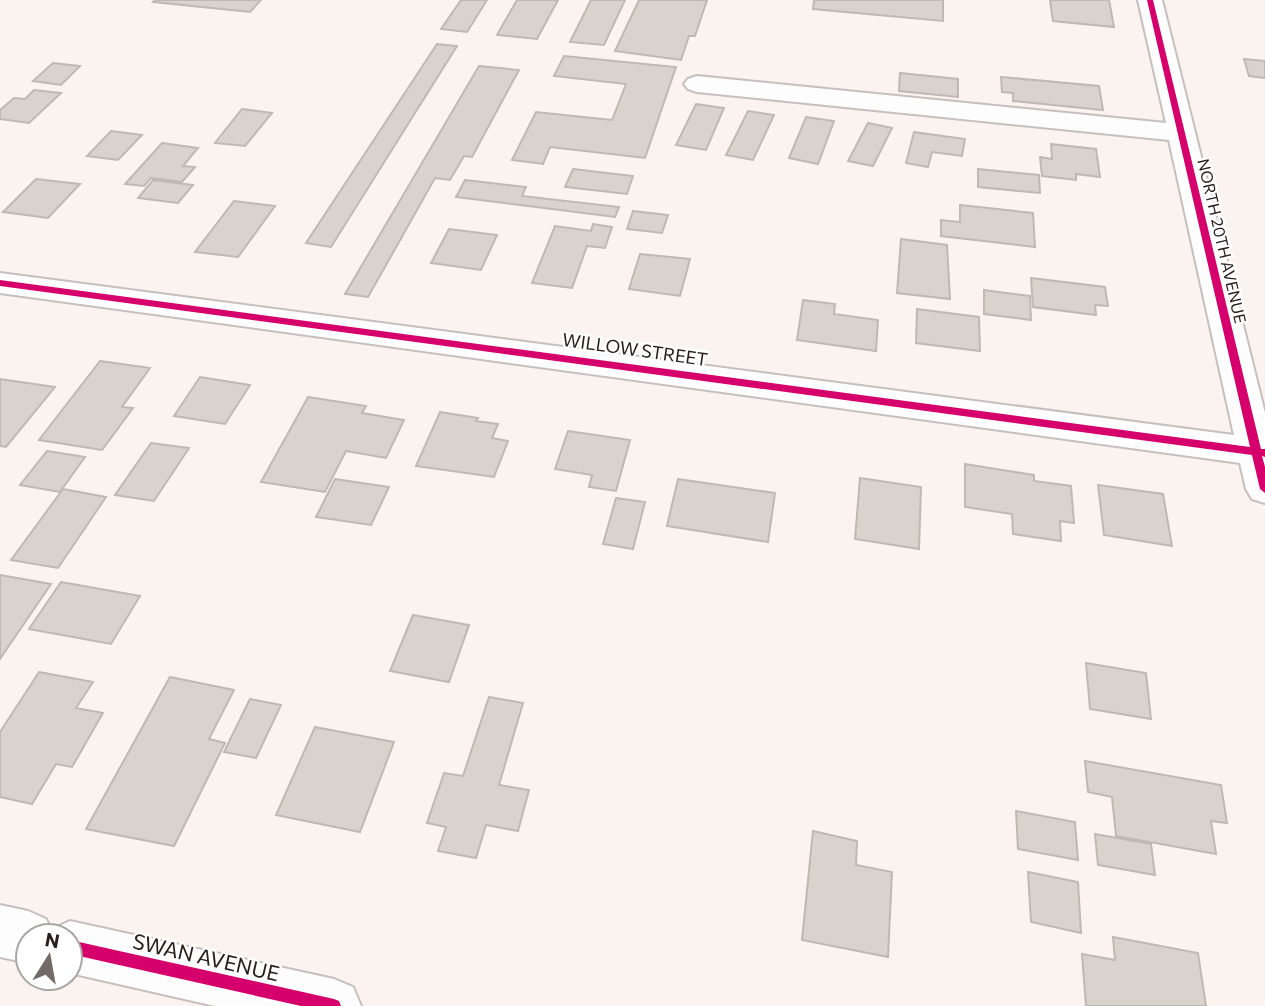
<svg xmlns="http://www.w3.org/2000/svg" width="1265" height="1006" viewBox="0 0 1265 1006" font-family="Commissioner,sans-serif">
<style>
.building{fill:#d8d3cd;stroke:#bfb9b4;stroke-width:2}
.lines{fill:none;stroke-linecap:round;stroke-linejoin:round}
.minor-casing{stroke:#c7bfbc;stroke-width:4}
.minor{fill:#fefdfd;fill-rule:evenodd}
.cycleway-casing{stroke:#fff;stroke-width:5}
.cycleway{fill:#d6006c;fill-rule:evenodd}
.labels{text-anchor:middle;stroke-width:5;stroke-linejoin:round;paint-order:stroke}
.far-street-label{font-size:16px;fill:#29201b;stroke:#fff}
.street-label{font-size:18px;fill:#29201b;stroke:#fff}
.near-street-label{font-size:21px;fill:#29201b;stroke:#fff}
</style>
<rect width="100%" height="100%" fill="#faf3f0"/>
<!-- building -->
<path class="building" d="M 155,0 L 261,0 L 250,12 L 153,2 Z
M 461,0 L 487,0 L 467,32 L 441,29 Z
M 517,0 L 558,0 L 537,39 L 497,35 Z
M 591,0 L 625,0 L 604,45 L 570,42 Z
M 639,0 L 707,0 L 695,36 L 689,36 L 681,60 L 615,51 Z
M 814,0 L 943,0 L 943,21 L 813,9 Z
M 1050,0 L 1109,0 L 1114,27 L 1053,21 Z
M 437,44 L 457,46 L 331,247 L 306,243 Z
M 564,56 L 676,67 L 645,158 L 550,147 L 543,164 L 512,160 L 536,112 L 612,120 L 626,84 L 554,76 Z
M 1244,59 L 1265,61 L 1265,78 L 1249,76 Z
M 53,63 L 80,66 L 61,85 L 33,81 Z
M 479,66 L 519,70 L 472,157 L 464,156 L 450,180 L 435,178 L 368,297 L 345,294 Z
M 900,73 L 958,79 L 958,97 L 899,91 Z
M 1001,77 L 1099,86 L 1103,110 L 1013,101 L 1013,93 L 1002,92 Z
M 34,90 L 61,93 L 29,123 L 0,119 L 0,110 L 14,98 L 25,99 Z
M 696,104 L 724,108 L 706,150 L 676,145 Z
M 242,109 L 272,113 L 245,146 L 215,143 Z
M 748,111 L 774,115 L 753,160 L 726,155 Z
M 806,117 L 834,121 L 818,164 L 789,158 Z
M 868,123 L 892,128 L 873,166 L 848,161 Z
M 111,131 L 142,135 L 118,160 L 87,156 Z
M 914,132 L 965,139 L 962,156 L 932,152 L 928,167 L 906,163 Z
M 162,143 L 198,148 L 183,166 L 195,167 L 182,182 L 151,178 L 144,186 L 125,184 Z
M 1051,144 L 1096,149 L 1100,177 L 1076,174 L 1076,180 L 1042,176 L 1040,157 L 1052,159 Z
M 573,169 L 633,176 L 627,194 L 565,187 Z
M 978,169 L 1039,175 L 1040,193 L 978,187 Z
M 36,179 L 80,184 L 48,218 L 3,212 Z
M 153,180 L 193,185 L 178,203 L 138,198 Z
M 465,180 L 526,187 L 522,196 L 619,207 L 615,217 L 456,197 Z
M 234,201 L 275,206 L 238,257 L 195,252 Z
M 960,205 L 1033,213 L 1035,247 L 941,236 L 941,220 L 960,222 Z
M 633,211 L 668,215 L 662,233 L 627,229 Z
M 593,224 L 612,227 L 605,248 L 587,246 L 572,288 L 532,283 L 555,226 L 591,231 Z
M 449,229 L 497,235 L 481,270 L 431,263 Z
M 901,239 L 947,245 L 950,299 L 897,293 Z
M 640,254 L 690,259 L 680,296 L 629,289 Z
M 1031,278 L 1105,287 L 1108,306 L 1095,305 L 1096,315 L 1033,307 Z
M 984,290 L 1030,296 L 1031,320 L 984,314 Z
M 803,300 L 835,304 L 834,314 L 878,320 L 876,351 L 797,340 Z
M 917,309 L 979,317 L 980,351 L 916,343 Z
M 100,361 L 150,368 L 122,407 L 133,408 L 102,450 L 39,440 Z
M 200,377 L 250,385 L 225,424 L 174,416 Z
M 0,379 L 55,387 L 6,447 L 0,446 Z
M 308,397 L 366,406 L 362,413 L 404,420 L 386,458 L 346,451 L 325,492 L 261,482 Z
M 440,412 L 478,418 L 476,421 L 498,424 L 492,438 L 508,441 L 494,477 L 416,466 Z
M 568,431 L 630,440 L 616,491 L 589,487 L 592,475 L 555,469 Z
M 151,443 L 189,448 L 154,501 L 115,495 Z
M 47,451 L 85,457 L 60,492 L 20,485 Z
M 965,464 L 1034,475 L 1034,481 L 1071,486 L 1074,523 L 1060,521 L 1061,541 L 1013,534 L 1012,514 L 965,507 Z
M 860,478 L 921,487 L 919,549 L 855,539 Z
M 335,479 L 389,487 L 371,525 L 316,517 Z
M 678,479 L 775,493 L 768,542 L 667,526 Z
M 1098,485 L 1163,494 L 1172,546 L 1104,535 Z
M 63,489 L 106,497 L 58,568 L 11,560 Z
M 616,498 L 645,502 L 633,549 L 603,544 Z
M 0,575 L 51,584 L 0,659 Z
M 61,582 L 140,596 L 111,644 L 29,629 Z
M 413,615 L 469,625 L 449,682 L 390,671 Z
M 1086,663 L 1146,673 L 1151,719 L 1090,709 Z
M 39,672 L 93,682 L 76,708 L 103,713 L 72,767 L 56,764 L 32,804 L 0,797 L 0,732 Z
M 170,677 L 234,690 L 209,739 L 225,743 L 174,846 L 86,829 Z
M 489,697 L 523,703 L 499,785 L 529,790 L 518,831 L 486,825 L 476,858 L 438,851 L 446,827 L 427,823 L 444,773 L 463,776 Z
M 250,699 L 281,705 L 256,758 L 224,752 Z
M 315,727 L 394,742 L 360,832 L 276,815 Z
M 1085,761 L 1221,785 L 1227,823 L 1211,821 L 1216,854 L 1116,836 L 1112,797 L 1088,792 Z
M 1016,811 L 1075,822 L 1078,860 L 1018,849 Z
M 813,831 L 857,841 L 856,865 L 892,872 L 888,957 L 802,940 Z
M 1095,834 L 1151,844 L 1155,875 L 1098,865 Z
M 1028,872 L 1078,882 L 1081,933 L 1031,922 Z
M 1113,937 L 1198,953 L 1206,1006 L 1086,1006 L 1082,954 L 1115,960 Z"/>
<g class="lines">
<!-- minor casing -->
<g class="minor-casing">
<path id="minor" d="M 1138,0 L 1162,0 L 1265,413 L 1265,503 L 1252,499 L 1246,489 L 1240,463 L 0,293 L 0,273 L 1234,435 L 1169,140 L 697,92 L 688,89 L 684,84 L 688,79 L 697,76 L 1166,123 Z
M 0,905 L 28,911 L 46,919 L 51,930 L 70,921 L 334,979 L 353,987 L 361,1006 L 215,1006 L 70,973 L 70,936 L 28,936 L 28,963 L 0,957 Z"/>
</g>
<!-- minor -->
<use href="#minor" class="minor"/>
<!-- cycleway casing -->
<g class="cycleway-casing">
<path id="cycleway" d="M 1147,0 L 1153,0 L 1261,449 L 1265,449 L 1265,457 L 1262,456 L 1265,467 L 1265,493 L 1260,489 L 1252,455 L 0,286 L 0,280 L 1250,447 Z
M 70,940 L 334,999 L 339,1001 L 341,1006 L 301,1006 L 70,954 Z"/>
</g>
<!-- cycleway -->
<use href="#cycleway" class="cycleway"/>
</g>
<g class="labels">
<!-- far-street labels -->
<g class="far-street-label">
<text transform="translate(1222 241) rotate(77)" y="6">NORTH 20TH AVENUE</text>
</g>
<!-- street labels -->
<g class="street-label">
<text transform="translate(635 350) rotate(8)" y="6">WILLOW STREET</text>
</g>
<!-- near-street labels -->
<g class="near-street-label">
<text transform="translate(206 958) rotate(13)" y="7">SWAN AVENUE</text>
</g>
</g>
<!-- north arrow -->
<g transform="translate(49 957) rotate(11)"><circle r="33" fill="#ffffff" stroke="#a9a6a4" stroke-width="2"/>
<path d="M0-5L12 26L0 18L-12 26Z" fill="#726a66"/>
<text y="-10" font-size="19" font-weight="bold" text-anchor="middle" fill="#29201b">N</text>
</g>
</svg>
